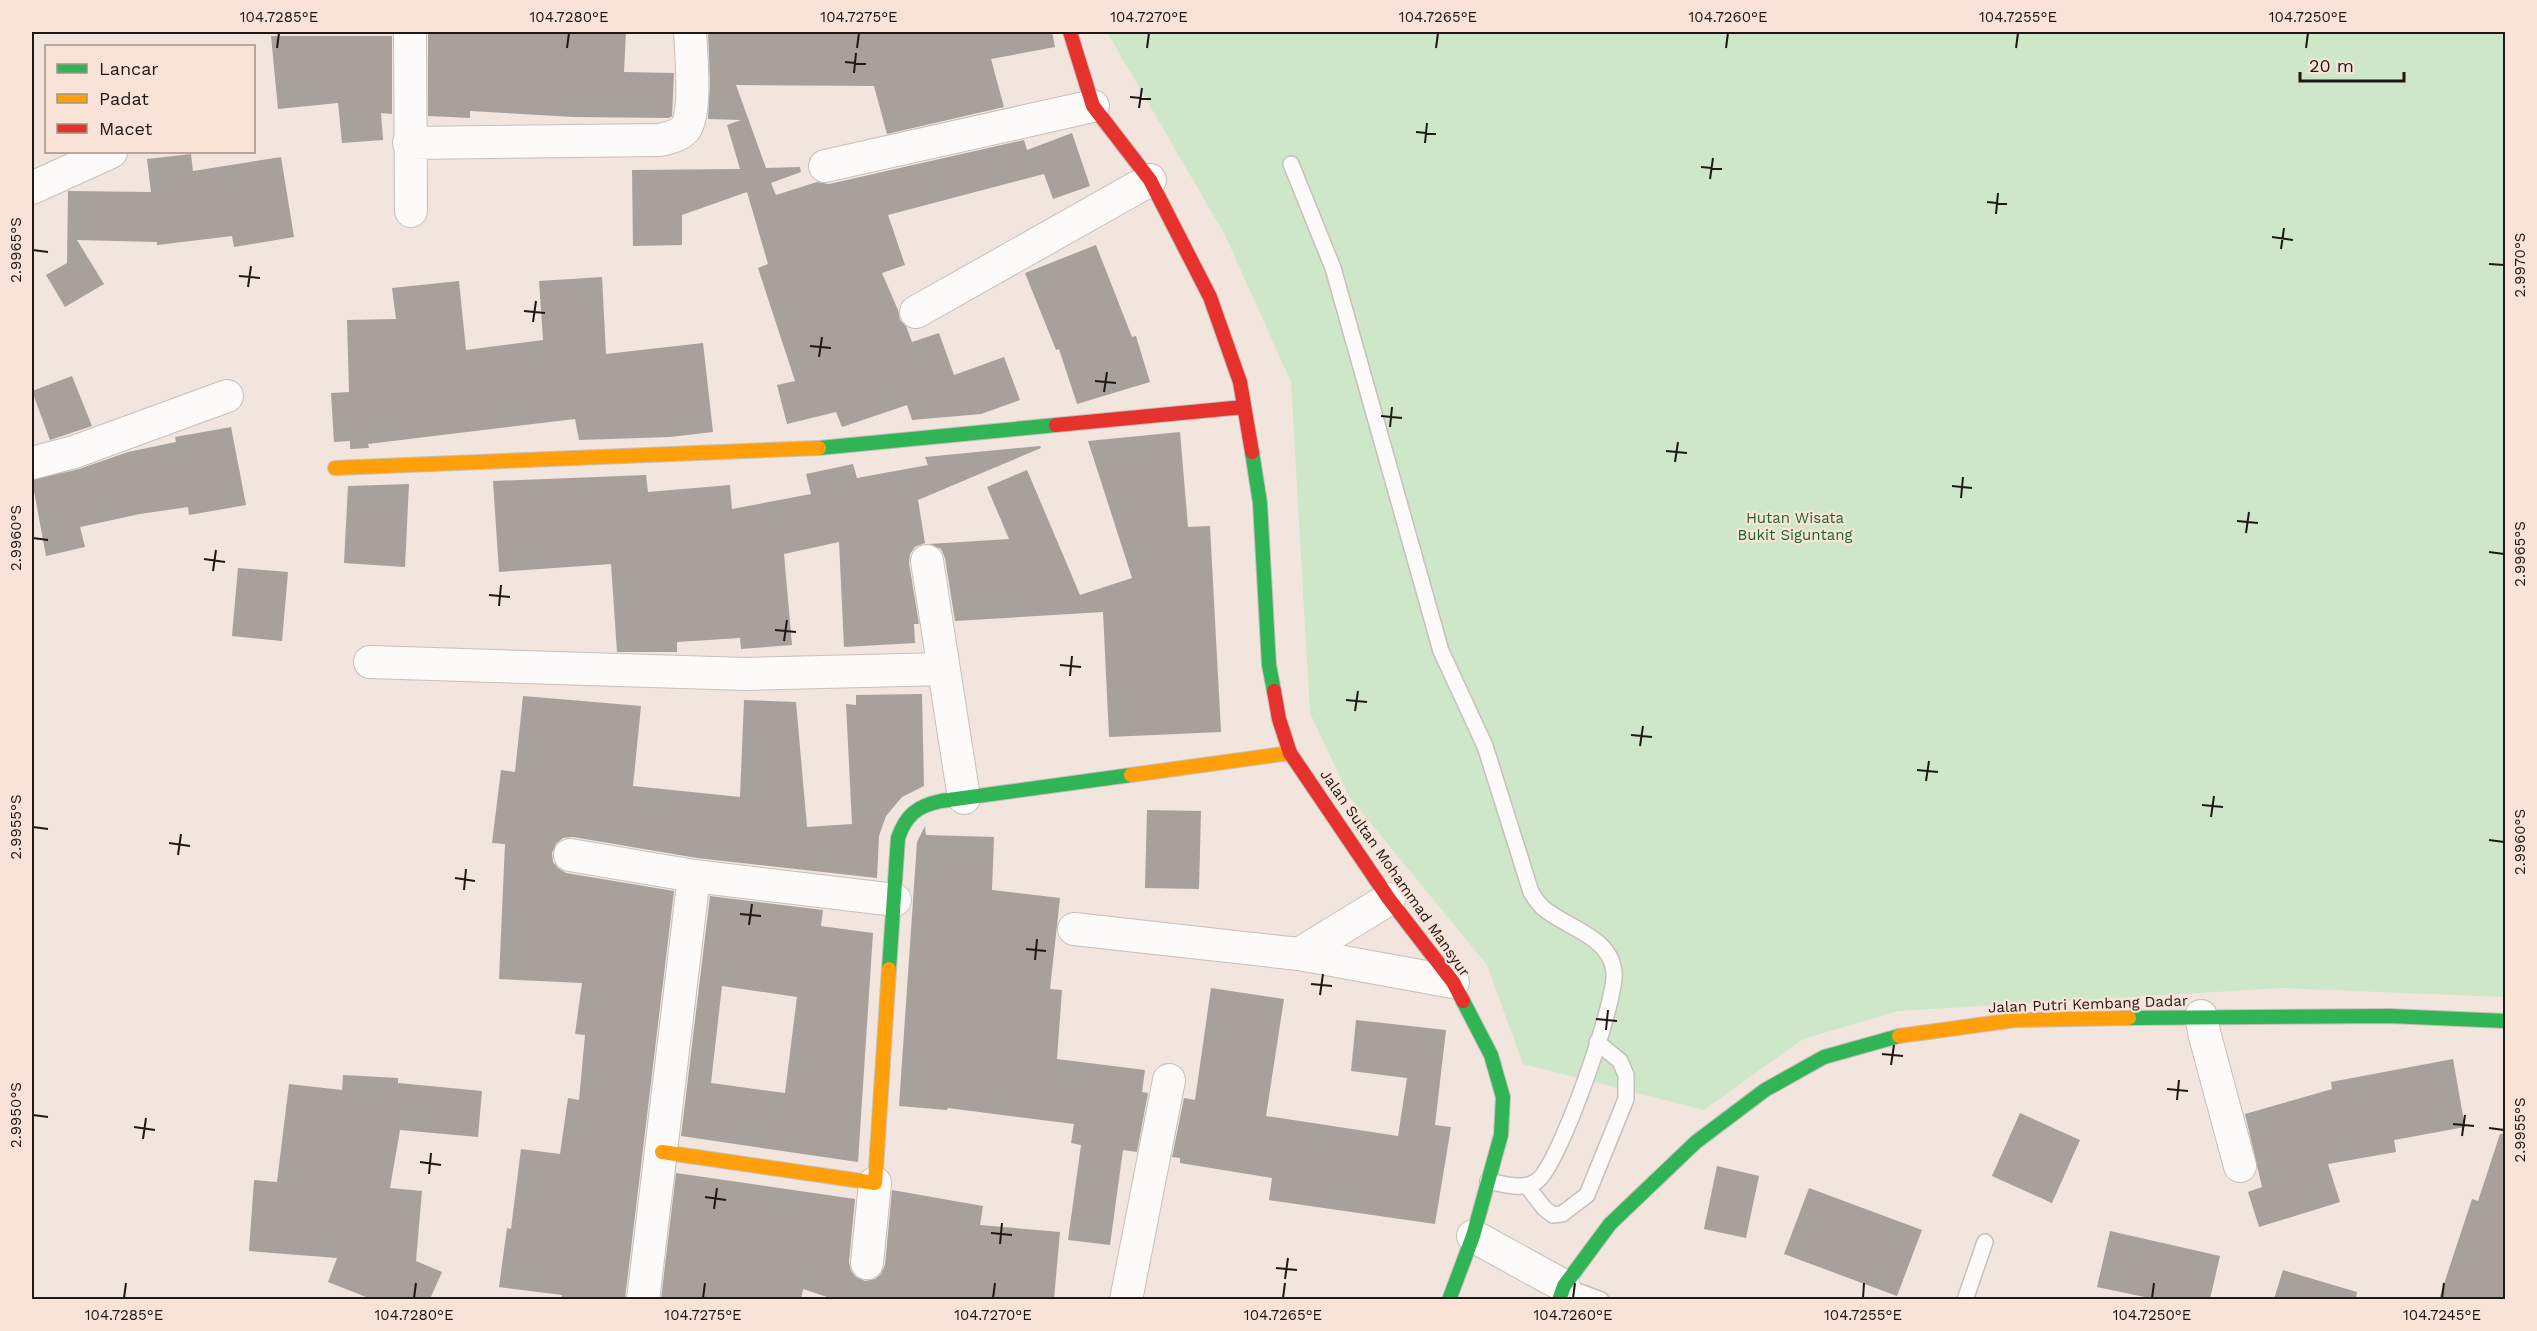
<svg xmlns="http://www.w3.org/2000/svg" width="2537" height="1331" viewBox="0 0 2537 1331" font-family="'Work Sans',sans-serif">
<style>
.green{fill:#cde7c8}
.building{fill:#a8a09a;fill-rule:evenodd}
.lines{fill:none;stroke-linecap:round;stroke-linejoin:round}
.lane-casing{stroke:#c8bfba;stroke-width:18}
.street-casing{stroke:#c8bfba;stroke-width:34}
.fast-casing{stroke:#c8bfba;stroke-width:16}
.slow-casing{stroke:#c8bfba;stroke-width:16}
.jam-casing{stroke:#c8bfba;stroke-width:16}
.lane{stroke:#fdfbfa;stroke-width:15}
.street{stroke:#fdfbfa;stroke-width:32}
.fast{stroke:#30b455;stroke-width:14}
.slow{stroke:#ff9f0a;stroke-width:14}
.jam{stroke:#e5322d;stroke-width:14}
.ticks{fill:none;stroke:#201814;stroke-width:2}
.labels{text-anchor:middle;stroke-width:4.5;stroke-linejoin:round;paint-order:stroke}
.park-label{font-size:15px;fill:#17682d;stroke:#f9e3d6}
.street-label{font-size:15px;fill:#201814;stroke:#f9e3d6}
.neatline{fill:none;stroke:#201814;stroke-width:2}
.ticks-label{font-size:15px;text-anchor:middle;fill:#201814}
</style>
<rect width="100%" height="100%" fill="#f1e5de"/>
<!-- green -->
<path class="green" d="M 1107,32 L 2505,32 L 2505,997 L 2282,988 L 1898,1011 L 1803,1039 L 1704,1110 L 1523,1064 L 1487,965 L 1350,798 L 1310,713 L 1291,382 L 1225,235 Z"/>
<!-- building -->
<path class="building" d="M 428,32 L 626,32 L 624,72 L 674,73 L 672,116 L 669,118 L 574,117 L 470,111 L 470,118 L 428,116 Z
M 708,32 L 1052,32 L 1055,47 L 991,59 L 1004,107 L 887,134 L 874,86 L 736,85 L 766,168 L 800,167 L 801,172 L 771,183 L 776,195 L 817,182 L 829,184 L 1024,140 L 1027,150 L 1072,133 L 1090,186 L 1053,199 L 1044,174 L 888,215 L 905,265 L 882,273 L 898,310 L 900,320 L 906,326 L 912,342 L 939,333 L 954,375 L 1004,357 L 1020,400 L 981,414 L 912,420 L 907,405 L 842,427 L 836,412 L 787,424 L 777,385 L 795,381 L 758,268 L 768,264 L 747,192 L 682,215 L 682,245 L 633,246 L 632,170 L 740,169 L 727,125 L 741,120 L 708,119 L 710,83 Z
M 271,36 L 392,36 L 392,114 L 381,113 L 383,140 L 342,143 L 338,103 L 278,109 Z
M 191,154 L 193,171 L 281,157 L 294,237 L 234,247 L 232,236 L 157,245 L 157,242 L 77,240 L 104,284 L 65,307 L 46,275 L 67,263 L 68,191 L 151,192 L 147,159 Z
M 1096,245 L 1132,337 L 1136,336 L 1150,382 L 1077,404 L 1059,349 L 1056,350 L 1025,273 Z
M 602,277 L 606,354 L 703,343 L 713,432 L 670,437 L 579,440 L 575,419 L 368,444 L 369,448 L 350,449 L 350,441 L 334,442 L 331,393 L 349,392 L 347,320 L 396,319 L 392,288 L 459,281 L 466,350 L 543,340 L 539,281 Z
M 72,376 L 92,426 L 50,440 L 32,391 Z
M 231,427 L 246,505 L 189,515 L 188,507 L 140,514 L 80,527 L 85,547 L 46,556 L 32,480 L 79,469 L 128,452 L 176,442 L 175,437 Z
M 1180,432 L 1188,527 L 1210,526 L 1221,732 L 1109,737 L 1103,612 L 955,621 L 945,558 L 941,549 L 929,544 L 1009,539 L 987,487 L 1027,470 L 1080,595 L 1132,578 L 1088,441 Z
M 1040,446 L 1041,448 L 918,500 L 925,543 L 915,547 L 910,554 L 909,563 L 919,624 L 914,624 L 915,643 L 844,647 L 839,542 L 784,554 L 792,645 L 741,649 L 740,638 L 677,642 L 677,652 L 617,652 L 611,564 L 499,572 L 493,481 L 646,475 L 648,492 L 730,485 L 732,509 L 811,494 L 806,474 L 853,464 L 857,478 L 928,465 L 925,457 Z
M 409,484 L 405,567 L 344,563 L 348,486 Z
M 238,568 L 288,572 L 282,641 L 232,636 Z
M 922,694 L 924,786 L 902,797 L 886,816 L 879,836 L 877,878 L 697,858 L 573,837 L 563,838 L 556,844 L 552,853 L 553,862 L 558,868 L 566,873 L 674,891 L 625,1299 L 561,1299 L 562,1295 L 499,1287 L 507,1228 L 511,1229 L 521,1149 L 560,1154 L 568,1098 L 579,1100 L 585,1035 L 575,1034 L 582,983 L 499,979 L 505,844 L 492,843 L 501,770 L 515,772 L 523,696 L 641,706 L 633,786 L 740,797 L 744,700 L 796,702 L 807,827 L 852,824 L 846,704 L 856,705 L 856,695 Z
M 1147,810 L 1201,811 L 1199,889 L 1145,888 Z
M 925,826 L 926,835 L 994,837 L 992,890 L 1060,898 L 1050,989 L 1062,990 L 1057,1059 L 1145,1070 L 1142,1092 L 1148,1093 L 1137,1152 L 1123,1150 L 1110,1245 L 1068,1240 L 1081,1145 L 1071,1143 L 1074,1124 L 948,1108 L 947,1110 L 899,1106 L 917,842 Z
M 710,896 L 823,910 L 821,926 L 873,933 L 858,1162 L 681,1136 ZM 722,986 L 797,997 L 785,1093 L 711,1083 Z
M 1211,988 L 1284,999 L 1266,1116 L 1398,1136 L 1407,1078 L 1351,1071 L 1356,1020 L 1446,1030 L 1435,1125 L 1451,1127 L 1435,1224 L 1269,1200 L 1272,1178 L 1180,1163 L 1180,1158 L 1172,1157 L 1184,1098 L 1195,1100 Z
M 2453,1059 L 2465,1127 L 2394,1140 L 2396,1152 L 2328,1164 L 2340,1202 L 2259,1227 L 2248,1192 L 2262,1187 L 2245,1114 L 2332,1089 L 2331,1082 Z
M 343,1075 L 398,1078 L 398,1083 L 482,1091 L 478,1137 L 400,1130 L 390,1188 L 422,1191 L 416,1261 L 442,1272 L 430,1299 L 371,1299 L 328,1282 L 337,1258 L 249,1251 L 254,1180 L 277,1182 L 289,1084 L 342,1090 Z
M 2020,1113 L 2080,1140 L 2052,1203 L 1992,1176 Z
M 2500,1134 L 2505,1134 L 2505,1299 L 2439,1299 L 2472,1199 L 2478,1201 Z
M 1717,1166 L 1759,1176 L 1746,1238 L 1704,1229 Z
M 676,1173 L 855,1199 L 849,1262 L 851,1271 L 856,1277 L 865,1281 L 875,1279 L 881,1274 L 885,1265 L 892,1190 L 983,1206 L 980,1225 L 1060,1232 L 1054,1299 L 833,1299 L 803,1289 L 801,1299 L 661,1299 Z
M 1809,1188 L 1922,1230 L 1897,1296 L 1784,1254 Z
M 2110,1231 L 2220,1256 L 2210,1299 L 2154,1299 L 2097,1287 Z
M 2283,1270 L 2357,1292 L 2356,1299 L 2274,1299 Z"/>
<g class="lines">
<!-- lane casing -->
<g class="lane-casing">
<path id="lane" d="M 1291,164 L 1333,268 L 1441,651 L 1485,746 L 1531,892 C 1534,897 1538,903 1542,907 C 1564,927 1611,936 1614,972 C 1617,1001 1559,1166 1537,1181 C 1522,1191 1504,1184 1488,1181
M 1527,1186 L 1544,1208 L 1553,1215 L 1562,1214 L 1587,1195 L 1626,1099 L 1626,1075 L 1620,1061 L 1597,1042
M 1564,1286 L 1601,1300
M 1965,1300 L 1985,1242"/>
</g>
<!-- street casing -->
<g class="street-casing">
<path id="street" d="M 410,32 L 411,211
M 409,143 L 660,140 C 668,138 679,136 685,129 C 697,116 691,51 690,32
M 825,166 L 1093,106
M 32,188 L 111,152
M 916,312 L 1150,180
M 32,463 L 74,452 L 227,396
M 927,561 L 964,798
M 370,662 L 746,674 L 944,669
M 570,855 L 694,876 L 895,900
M 1074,929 L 1299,954 L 1453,982
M 1299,954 L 1389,899
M 2201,1016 L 2205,1036 L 2240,1166
M 1473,1236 L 1564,1286
M 867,1263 L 875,1183
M 643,1300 L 694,876
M 1126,1300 L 1169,1080"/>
</g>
<!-- fast casing -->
<g class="fast-casing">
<path id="fast" d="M 819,448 L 1056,425
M 1252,452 L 1260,503 L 1269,665 L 1274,691
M 889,969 L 898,838 C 906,815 917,806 941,801 L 1131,775
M 2129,1018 L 2389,1016 L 2506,1021
M 1449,1300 L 1473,1236 L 1501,1135 L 1503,1097 L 1491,1055 L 1463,1001
M 1559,1300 L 1564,1286 L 1610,1224 L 1696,1142 L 1765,1090 L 1824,1057 L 1899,1036"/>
</g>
<!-- slow casing -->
<g class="slow-casing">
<path id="slow" d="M 335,468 L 819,448
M 1131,775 L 1290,753
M 1899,1036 L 2015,1020 L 2129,1018
M 662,1152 L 875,1183 L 889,969"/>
</g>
<!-- jam casing -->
<g class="jam-casing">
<path id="jam" d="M 1070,32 L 1093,106 L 1150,180 L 1210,297 L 1240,382 L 1252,452
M 1056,425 L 1244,407
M 1274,691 L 1279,719 L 1290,753 L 1389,899 L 1453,982 L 1463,1001"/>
</g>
<!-- lane -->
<use href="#lane" class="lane"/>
<!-- street -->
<use href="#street" class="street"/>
<!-- fast -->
<use href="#fast" class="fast"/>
<!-- slow -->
<use href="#slow" class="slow"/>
<!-- jam -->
<use href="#jam" class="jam"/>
</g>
<!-- ticks -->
<path class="ticks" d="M 277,48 L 279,33M 567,48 L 569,33M 857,48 L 859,33M 1147,48 L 1149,33M 1436,48 L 1438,33M 1726,48 L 1728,33M 2016,48 L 2018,33M 2306,48 L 2308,33M 845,62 L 866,64M 854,73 L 856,53M 1130,97 L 1151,99M 1139,108 L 1142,88M 1416,132 L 1436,134M 1425,143 L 1427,123M 1701,167 L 1722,169M 1710,179 L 1713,158M 1987,202 L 2007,204M 1996,214 L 1998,193M 2272,237 L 2293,240M 2281,249 L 2284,228M 33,250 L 48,252M 2489,264 L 2504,265M 239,276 L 260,278M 248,287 L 251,266M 524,311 L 545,313M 533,322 L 536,301M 810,346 L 831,348M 819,357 L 822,337M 1095,381 L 1116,383M 1104,392 L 1107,372M 1381,416 L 1402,418M 1390,427 L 1392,407M 1666,451 L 1687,453M 1675,462 L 1678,442M 1952,486 L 1972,488M 1961,498 L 1963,477M 2237,521 L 2258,523M 2246,533 L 2249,512M 33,538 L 48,540M 2489,552 L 2504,554M 204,559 L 225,562M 213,571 L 216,550M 489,595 L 510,597M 499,606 L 501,585M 775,630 L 796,632M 784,641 L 787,620M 1060,665 L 1081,667M 1070,676 L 1072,656M 1346,700 L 1367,702M 1355,711 L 1358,691M 1631,735 L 1652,737M 1640,746 L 1643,726M 1917,770 L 1938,772M 1926,781 L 1929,761M 2202,805 L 2223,807M 2211,817 L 2214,796M 33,827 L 48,829M 2489,840 L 2504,842M 169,843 L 190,846M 178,855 L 181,834M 455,878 L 475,881M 464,890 L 466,869M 740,914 L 761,916M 749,925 L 752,904M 1026,949 L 1046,951M 1035,960 L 1037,939M 1311,984 L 1332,986M 1320,995 L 1323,974M 1596,1019 L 1617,1021M 1606,1030 L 1608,1010M 1882,1054 L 1903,1056M 1891,1065 L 1894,1045M 2167,1089 L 2188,1091M 2177,1100 L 2179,1080M 33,1115 L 48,1117M 2453,1124 L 2474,1126M 134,1127 L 155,1130M 2489,1128 L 2504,1130M 2462,1136 L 2465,1115M 143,1139 L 146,1118M 420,1162 L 441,1165M 429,1174 L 431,1153M 705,1197 L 726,1200M 714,1209 L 717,1188M 991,1233 L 1012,1235M 1000,1244 L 1002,1223M 1276,1268 L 1297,1270M 1285,1279 L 1288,1258M 124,1298 L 126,1283M 414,1298 L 416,1283M 703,1298 L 705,1283M 993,1298 L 995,1283M 1283,1298 L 1285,1283M 1573,1298 L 1575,1283M 1863,1298 L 1864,1283M 2152,1298 L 2154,1283M 2442,1298 L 2444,1283"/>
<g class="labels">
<!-- park labels -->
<g class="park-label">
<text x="1795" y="523">Hutan Wisata<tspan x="1795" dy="17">Bukit Siguntang</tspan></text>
</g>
<!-- street labels -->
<g class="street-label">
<text transform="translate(1395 873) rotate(55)" y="5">Jalan Sultan Mohammad Mansyur</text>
<text transform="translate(2088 1004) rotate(-2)" y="5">Jalan Putri Kembang Dadar</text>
</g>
</g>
<!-- border -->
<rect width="2537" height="1331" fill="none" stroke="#f9e3d6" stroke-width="66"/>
<!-- legend -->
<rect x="45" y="45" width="210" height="108" fill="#f9e3d6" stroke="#a29288" stroke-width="1.5"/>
<rect x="57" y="64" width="30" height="9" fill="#30b455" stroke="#a29288" stroke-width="1.5"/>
<text x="99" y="75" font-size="18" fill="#201814">Lancar</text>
<rect x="57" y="94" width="30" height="9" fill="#ff9f0a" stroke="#a29288" stroke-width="1.5"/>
<text x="99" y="105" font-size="18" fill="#201814">Padat</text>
<rect x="57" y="124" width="30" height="9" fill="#e5322d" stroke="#a29288" stroke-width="1.5"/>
<text x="99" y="135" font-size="18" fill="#201814">Macet</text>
<!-- scale -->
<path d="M2300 72v9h104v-9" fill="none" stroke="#201814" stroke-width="3"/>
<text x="2309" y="72" font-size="18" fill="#201814" stroke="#f9e3d6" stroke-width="4.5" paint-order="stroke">20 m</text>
<rect x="33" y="33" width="2471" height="1265" class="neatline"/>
<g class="ticks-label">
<text x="279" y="22">104.7285°E</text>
<text x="569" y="22">104.7280°E</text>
<text x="859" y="22">104.7275°E</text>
<text x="1149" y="22">104.7270°E</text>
<text x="1438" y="22">104.7265°E</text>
<text x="1728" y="22">104.7260°E</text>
<text x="2018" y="22">104.7255°E</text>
<text x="2308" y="22">104.7250°E</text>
<text transform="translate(16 250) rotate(-90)" y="5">2.9965°S</text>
<text transform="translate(2520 265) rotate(-90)" y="5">2.9970°S</text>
<text transform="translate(16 538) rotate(-90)" y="5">2.9960°S</text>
<text transform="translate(2520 554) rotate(-90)" y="5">2.9965°S</text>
<text transform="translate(16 827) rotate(-90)" y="5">2.9955°S</text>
<text transform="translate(2520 842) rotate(-90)" y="5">2.9960°S</text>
<text transform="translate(16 1115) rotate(-90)" y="5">2.9950°S</text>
<text transform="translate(2520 1130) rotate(-90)" y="5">2.9955°S</text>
<text x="124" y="1320">104.7285°E</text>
<text x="414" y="1320">104.7280°E</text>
<text x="703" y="1320">104.7275°E</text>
<text x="993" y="1320">104.7270°E</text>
<text x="1283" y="1320">104.7265°E</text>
<text x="1573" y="1320">104.7260°E</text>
<text x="1863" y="1320">104.7255°E</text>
<text x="2152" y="1320">104.7250°E</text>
<text x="2442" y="1320">104.7245°E</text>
</g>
</svg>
